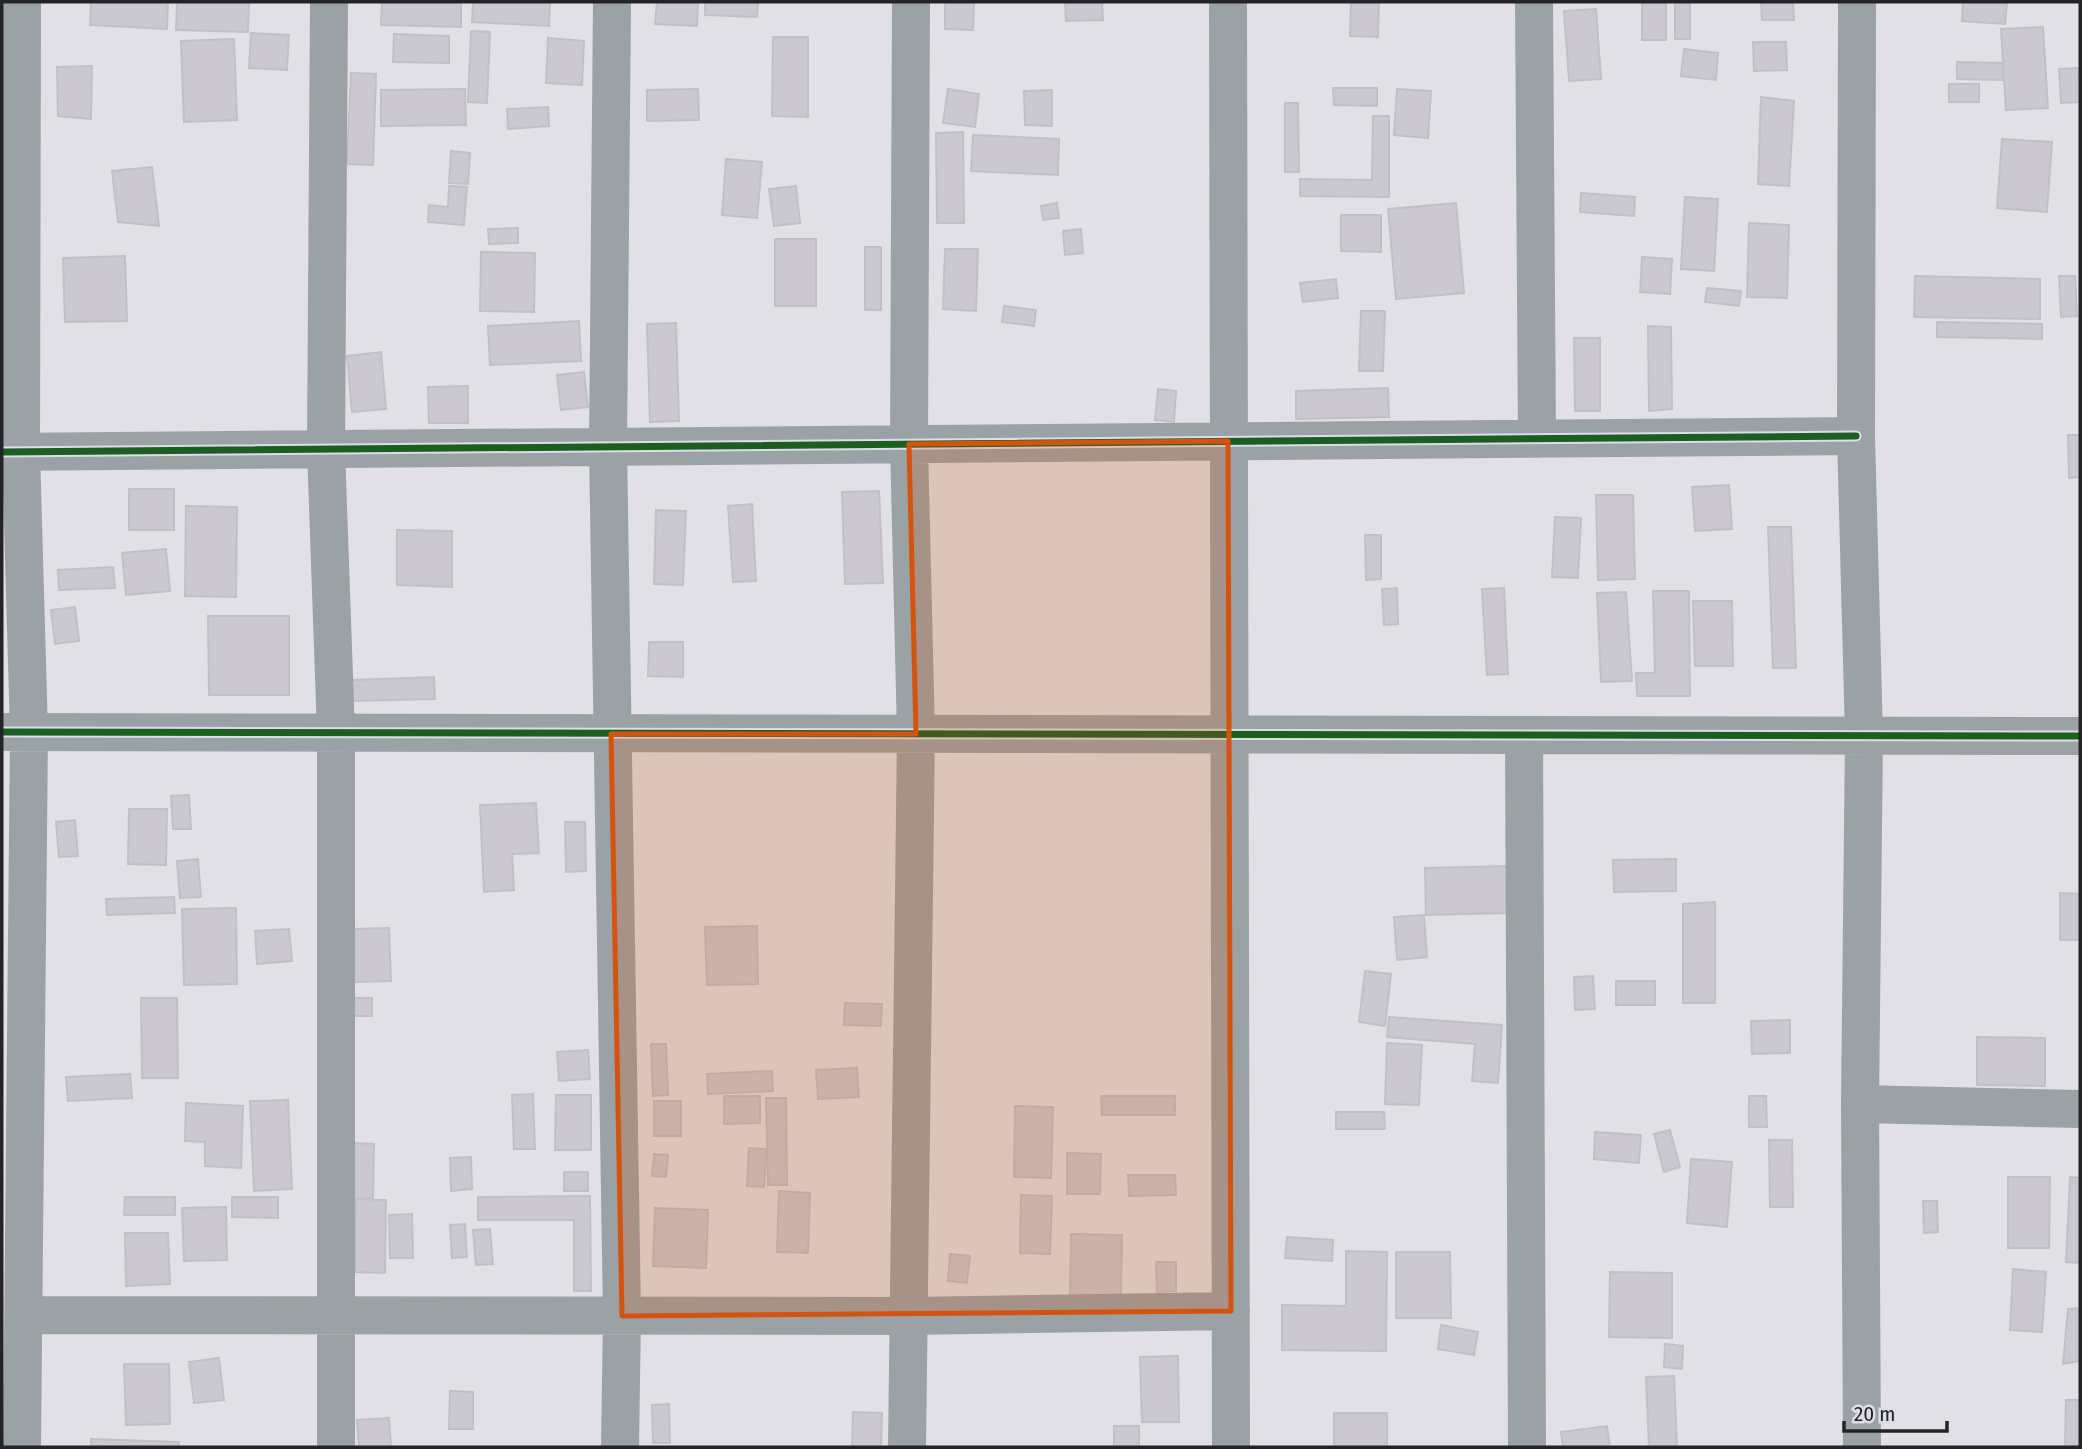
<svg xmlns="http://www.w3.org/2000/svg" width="2082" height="1449" viewBox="0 0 2082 1449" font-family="'Fira Sans Condensed',sans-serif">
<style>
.building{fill:#cbc8d1;stroke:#c1c1c5;stroke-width:2}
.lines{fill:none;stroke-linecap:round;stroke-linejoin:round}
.minor{stroke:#9ba2a5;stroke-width:38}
.cycleway-casing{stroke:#dddde9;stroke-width:11}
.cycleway{stroke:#1b5e20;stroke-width:7}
.marked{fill:#d4540f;fill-opacity:0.2;stroke:#d4540f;stroke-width:5;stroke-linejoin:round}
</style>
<rect width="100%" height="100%" fill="#e0e0e6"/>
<!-- building -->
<path class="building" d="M 91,2 L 168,2 L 167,29 L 90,25 Z
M 177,2 L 249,2 L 248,32 L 176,30 Z
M 382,2 L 461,2 L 461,27 L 381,25 Z
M 473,2 L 550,2 L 549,26 L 472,22 Z
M 657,2 L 698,2 L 697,26 L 655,24 Z
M 705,2 L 758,2 L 757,17 L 705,15 Z
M 945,2 L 974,2 L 973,30 L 945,29 Z
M 1065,2 L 1102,2 L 1103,20 L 1066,21 Z
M 1351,2 L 1379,2 L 1378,37 L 1350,36 Z
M 1642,2 L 1666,2 L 1666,40 L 1642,40 Z
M 1675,2 L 1690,2 L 1690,39 L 1675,39 Z
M 1761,2 L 1793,2 L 1794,20 L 1762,20 Z
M 1963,2 L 2007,2 L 2005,24 L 1962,21 Z
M 1596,9 L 1601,79 L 1569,81 L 1564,11 Z
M 2043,27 L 2048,108 L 2006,110 L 2001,29 Z
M 471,31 L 490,32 L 487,103 L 468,102 Z
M 251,33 L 289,35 L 287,70 L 249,68 Z
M 394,34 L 449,36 L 449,63 L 393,62 Z
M 773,37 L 808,37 L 808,117 L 772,116 Z
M 548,38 L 584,41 L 582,85 L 546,83 Z
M 234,39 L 237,120 L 184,122 L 181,41 Z
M 1753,42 L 1786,42 L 1787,70 L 1754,71 Z
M 1684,49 L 1718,53 L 1716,80 L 1681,76 Z
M 1957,62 L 2003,63 L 2003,80 L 1957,79 Z
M 92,66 L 91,119 L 58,116 L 57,67 Z
M 2079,68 L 2080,102 L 2061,103 L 2059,69 Z
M 351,73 L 376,74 L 373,165 L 347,164 Z
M 1949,84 L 1979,84 L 1979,102 L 1949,102 Z
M 1333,88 L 1377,88 L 1377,106 L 1334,105 Z
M 465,89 L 466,125 L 381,126 L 381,90 Z
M 698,89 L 699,120 L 647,121 L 647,90 Z
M 948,89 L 979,94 L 975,127 L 943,123 Z
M 1397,89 L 1431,91 L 1428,138 L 1394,135 Z
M 1052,90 L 1052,126 L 1025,125 L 1024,91 Z
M 1761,97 L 1794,101 L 1789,186 L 1758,184 Z
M 1285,103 L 1298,103 L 1299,172 L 1285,172 Z
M 548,107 L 549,126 L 508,129 L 507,109 Z
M 1373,116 L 1389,116 L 1389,197 L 1300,196 L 1300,179 L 1372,180 Z
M 963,132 L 964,223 L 937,223 L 936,133 Z
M 973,135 L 1059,139 L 1058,175 L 971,171 Z
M 2002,139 L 2052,142 L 2047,212 L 1997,208 Z
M 451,151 L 470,153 L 468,184 L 449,183 Z
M 726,159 L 762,162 L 757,218 L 722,215 Z
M 152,167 L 159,226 L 118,222 L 112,171 Z
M 449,186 L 467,187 L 464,225 L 428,222 L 429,205 L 448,207 Z
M 796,186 L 800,223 L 774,226 L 769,189 Z
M 1581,193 L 1635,197 L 1634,216 L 1580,212 Z
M 1685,197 L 1718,199 L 1714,271 L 1681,269 Z
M 1057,203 L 1059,218 L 1043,220 L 1041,206 Z
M 1456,203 L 1464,293 L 1396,299 L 1388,209 Z
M 1341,215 L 1381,215 L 1381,252 L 1341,251 Z
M 1749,223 L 1789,225 L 1787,298 L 1747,297 Z
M 518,228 L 518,243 L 489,244 L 488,229 Z
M 1081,229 L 1083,253 L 1065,255 L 1063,231 Z
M 775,239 L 816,239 L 816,306 L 775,306 Z
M 865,247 L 881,247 L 881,310 L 865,310 Z
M 945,249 L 978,249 L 976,311 L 943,309 Z
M 481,252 L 535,253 L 534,312 L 480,311 Z
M 125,256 L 127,321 L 65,322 L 63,258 Z
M 1642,257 L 1672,259 L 1670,294 L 1640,292 Z
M 1915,276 L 2040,279 L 2040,319 L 1914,317 Z
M 2059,276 L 2075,276 L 2077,316 L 2061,317 Z
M 1336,279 L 1338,298 L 1303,302 L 1300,283 Z
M 1707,288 L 1741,291 L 1739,306 L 1705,302 Z
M 1004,306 L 1036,310 L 1034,326 L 1002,322 Z
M 1361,311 L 1385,311 L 1383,371 L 1359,371 Z
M 579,321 L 581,361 L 490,365 L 488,326 Z
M 1937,322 L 2042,324 L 2042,339 L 1937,337 Z
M 676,323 L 679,421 L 650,422 L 647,324 Z
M 1648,326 L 1671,327 L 1672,409 L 1649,411 Z
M 1574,338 L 1600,338 L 1600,411 L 1575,411 Z
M 381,352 L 386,409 L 352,412 L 347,356 Z
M 584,372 L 588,407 L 561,410 L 557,375 Z
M 468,386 L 468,423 L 429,423 L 428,387 Z
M 1388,388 L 1389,417 L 1296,419 L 1296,391 Z
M 1158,389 L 1176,391 L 1174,422 L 1155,420 Z
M 2068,435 L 2080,435 L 2080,477 L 2069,478 Z
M 1729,485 L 1732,529 L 1695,531 L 1692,487 Z
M 129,489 L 174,489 L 174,530 L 129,530 Z
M 879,491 L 883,583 L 845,584 L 842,492 Z
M 1596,495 L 1633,495 L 1635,579 L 1598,580 Z
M 752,504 L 756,581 L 733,582 L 728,506 Z
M 186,506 L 237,507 L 236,597 L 185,596 Z
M 656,510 L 686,511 L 683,585 L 654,584 Z
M 1555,517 L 1581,518 L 1578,578 L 1552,577 Z
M 1768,527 L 1791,527 L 1796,668 L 1773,668 Z
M 397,530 L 452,531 L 452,587 L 397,585 Z
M 1365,535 L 1381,535 L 1381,579 L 1366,580 Z
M 166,549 L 170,591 L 126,595 L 122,553 Z
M 113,567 L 115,588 L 59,590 L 58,570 Z
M 1397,588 L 1398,624 L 1384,625 L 1382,589 Z
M 1504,588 L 1508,674 L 1487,675 L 1482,589 Z
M 1653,591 L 1689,591 L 1690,696 L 1637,696 L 1636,673 L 1655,673 Z
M 1626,592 L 1632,681 L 1601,682 L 1597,593 Z
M 1693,601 L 1732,601 L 1733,666 L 1695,666 Z
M 75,607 L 79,641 L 55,644 L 51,610 Z
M 208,616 L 289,616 L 289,695 L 209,695 Z
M 649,642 L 683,642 L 683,677 L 648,676 Z
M 434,677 L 435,699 L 352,701 L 352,680 Z
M 189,795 L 191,829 L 173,829 L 171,796 Z
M 536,803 L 539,853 L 512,854 L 514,890 L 484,892 L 480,805 Z
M 129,809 L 167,809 L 166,865 L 128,864 Z
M 75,820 L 78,856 L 59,857 L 56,822 Z
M 565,822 L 585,822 L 586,871 L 566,872 Z
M 198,859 L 201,897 L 180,898 L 177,861 Z
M 1676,859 L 1676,891 L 1614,892 L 1613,860 Z
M 1509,866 L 1510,913 L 1426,915 L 1425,868 Z
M 2060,893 L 2080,894 L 2080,940 L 2060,940 Z
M 174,897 L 175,913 L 107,915 L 106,899 Z
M 1715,902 L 1715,1003 L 1683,1003 L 1683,904 Z
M 236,908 L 237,984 L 184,985 L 182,909 Z
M 1424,915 L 1427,957 L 1397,960 L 1394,917 Z
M 757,926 L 758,984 L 707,985 L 705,927 Z
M 389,928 L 391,981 L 353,982 L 351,929 Z
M 289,929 L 292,961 L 257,964 L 255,931 Z
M 1365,971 L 1391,974 L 1385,1026 L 1359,1022 Z
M 1593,976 L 1595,1009 L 1575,1010 L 1574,977 Z
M 1616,981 L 1655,981 L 1655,1005 L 1616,1005 Z
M 141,998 L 177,998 L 178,1078 L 142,1078 Z
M 353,998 L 372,998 L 372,1016 L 353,1016 Z
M 845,1003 L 882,1004 L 881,1026 L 844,1025 Z
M 1389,1017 L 1502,1025 L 1498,1083 L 1472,1081 L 1475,1044 L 1387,1037 Z
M 1790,1020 L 1790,1053 L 1752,1054 L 1751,1021 Z
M 1977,1037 L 2045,1038 L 2045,1086 L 1977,1085 Z
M 1387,1043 L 1422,1045 L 1419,1105 L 1385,1104 Z
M 651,1044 L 666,1044 L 668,1095 L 653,1096 Z
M 588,1050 L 590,1079 L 559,1081 L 557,1052 Z
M 857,1068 L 859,1097 L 818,1099 L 816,1070 Z
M 772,1071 L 773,1091 L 708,1094 L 707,1074 Z
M 130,1074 L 132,1098 L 68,1101 L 66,1077 Z
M 533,1094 L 535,1149 L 514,1149 L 512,1095 Z
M 556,1095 L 591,1095 L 591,1150 L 555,1150 Z
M 724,1096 L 760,1096 L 760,1123 L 724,1124 Z
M 1101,1096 L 1175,1096 L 1175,1115 L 1102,1115 Z
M 1749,1096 L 1766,1096 L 1767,1127 L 1749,1127 Z
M 766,1098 L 786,1098 L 787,1185 L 768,1185 Z
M 288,1100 L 292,1189 L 254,1191 L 250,1101 Z
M 654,1101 L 681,1101 L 681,1136 L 654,1136 Z
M 186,1103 L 243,1106 L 241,1168 L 205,1166 L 205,1142 L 185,1141 Z
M 1015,1106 L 1053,1107 L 1051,1178 L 1014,1177 Z
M 1336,1112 L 1384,1112 L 1385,1129 L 1336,1129 Z
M 1670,1130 L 1680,1167 L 1664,1172 L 1654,1134 Z
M 1595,1132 L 1641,1135 L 1639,1163 L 1594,1159 Z
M 1769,1140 L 1792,1140 L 1793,1207 L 1770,1207 Z
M 352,1143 L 374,1144 L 373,1199 L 352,1198 Z
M 749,1148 L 766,1149 L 764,1187 L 747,1186 Z
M 1067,1153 L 1101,1154 L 1100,1194 L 1067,1194 Z
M 654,1154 L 668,1155 L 666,1177 L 652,1176 Z
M 471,1157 L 472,1189 L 451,1191 L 450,1158 Z
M 1691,1159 L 1732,1162 L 1727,1227 L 1687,1223 Z
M 564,1172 L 588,1172 L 588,1191 L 564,1191 Z
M 1128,1175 L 1175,1175 L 1176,1195 L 1129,1196 Z
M 2008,1177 L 2050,1177 L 2049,1248 L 2008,1248 Z
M 2070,1177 L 2080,1178 L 2080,1263 L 2066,1262 Z
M 779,1191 L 810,1193 L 808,1253 L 777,1252 Z
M 1021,1195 L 1052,1196 L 1050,1254 L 1020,1253 Z
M 590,1196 L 591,1291 L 574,1291 L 574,1220 L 478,1220 L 478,1197 Z
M 125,1197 L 175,1197 L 175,1215 L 124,1215 Z
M 232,1197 L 278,1197 L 278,1218 L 232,1217 Z
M 356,1199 L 386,1200 L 385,1273 L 355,1272 Z
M 1923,1201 L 1937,1201 L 1938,1232 L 1924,1233 Z
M 226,1207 L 227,1260 L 184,1261 L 182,1208 Z
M 655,1208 L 708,1210 L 706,1268 L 653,1266 Z
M 412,1214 L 413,1258 L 390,1258 L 389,1215 Z
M 465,1224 L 467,1257 L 452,1258 L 450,1225 Z
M 490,1229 L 493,1264 L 476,1265 L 473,1230 Z
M 125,1233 L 168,1233 L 170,1284 L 126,1286 Z
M 1071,1234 L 1122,1235 L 1121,1296 L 1070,1295 Z
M 1287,1237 L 1333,1240 L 1332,1261 L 1285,1258 Z
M 1346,1251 L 1387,1252 L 1386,1351 L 1282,1350 L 1282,1305 L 1346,1306 Z
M 1396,1252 L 1450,1252 L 1451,1318 L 1396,1318 Z
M 950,1254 L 970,1256 L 967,1283 L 948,1281 Z
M 1156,1262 L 1176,1262 L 1176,1291 L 1157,1292 Z
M 2013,1269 L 2046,1272 L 2042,1332 L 2010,1330 Z
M 1610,1272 L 1672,1273 L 1672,1338 L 1609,1337 Z
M 2080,1308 L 2080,1361 L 2063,1364 L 2068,1309 Z
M 1441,1325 L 1478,1332 L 1474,1355 L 1438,1349 Z
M 1665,1344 L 1683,1346 L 1682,1369 L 1664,1367 Z
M 1178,1356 L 1179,1422 L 1142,1422 L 1140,1357 Z
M 219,1358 L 224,1400 L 194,1403 L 189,1362 Z
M 124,1364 L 169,1364 L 170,1424 L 126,1425 Z
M 1674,1376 L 1677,1447 L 1649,1447 L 1646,1377 Z
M 450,1391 L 473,1392 L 473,1429 L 449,1429 Z
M 2066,1400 L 2080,1400 L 2080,1447 L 2065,1447 Z
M 669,1404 L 670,1443 L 653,1443 L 652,1405 Z
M 853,1412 L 882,1413 L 881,1447 L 852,1447 Z
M 1334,1413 L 1387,1413 L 1387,1447 L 1334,1447 Z
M 389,1418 L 391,1447 L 359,1447 L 357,1420 Z
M 1114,1426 L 1139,1426 L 1139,1447 L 1114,1447 Z
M 1607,1426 L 1610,1447 L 1563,1447 L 1561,1432 Z
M 91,1439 L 179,1442 L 179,1447 L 91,1447 Z"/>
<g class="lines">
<!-- minor -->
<path class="minor" d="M 22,2 L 21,452 L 29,732 L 22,1447
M 329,2 L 326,449 L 336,733 L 336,1447
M 612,2 L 608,447 L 622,1316 L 620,1447
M 1228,2 L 1231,1447
M 1534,2 L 1537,439
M 1857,2 L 1856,436 L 1864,736 L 1860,1104 L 1862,1447
M 2,452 L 1856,436
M 2,732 L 2080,736
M 1524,735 L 1527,1447
M 1860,1104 L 2080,1109
M 24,1315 L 910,1316 L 1231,1311
M 907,1447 L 916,734 L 909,444 L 911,2"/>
<!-- cycleway casing -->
<g class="cycleway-casing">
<path id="cycleway" d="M 2,452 L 1856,436
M 2,732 L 2080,736"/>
</g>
<!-- cycleway -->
<use href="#cycleway" class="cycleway"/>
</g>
<!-- marked area -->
<path class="marked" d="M 1228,441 L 1231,1311 L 622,1316 L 611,734 L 916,734 L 909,444 Z"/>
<!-- border -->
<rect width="2082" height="1449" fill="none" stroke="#242428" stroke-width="7"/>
<!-- scale -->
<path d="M1844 1421v10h103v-10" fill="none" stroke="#242428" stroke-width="3.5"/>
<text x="1854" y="1421" font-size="21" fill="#242428" stroke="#dddde9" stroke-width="5" paint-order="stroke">20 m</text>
</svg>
